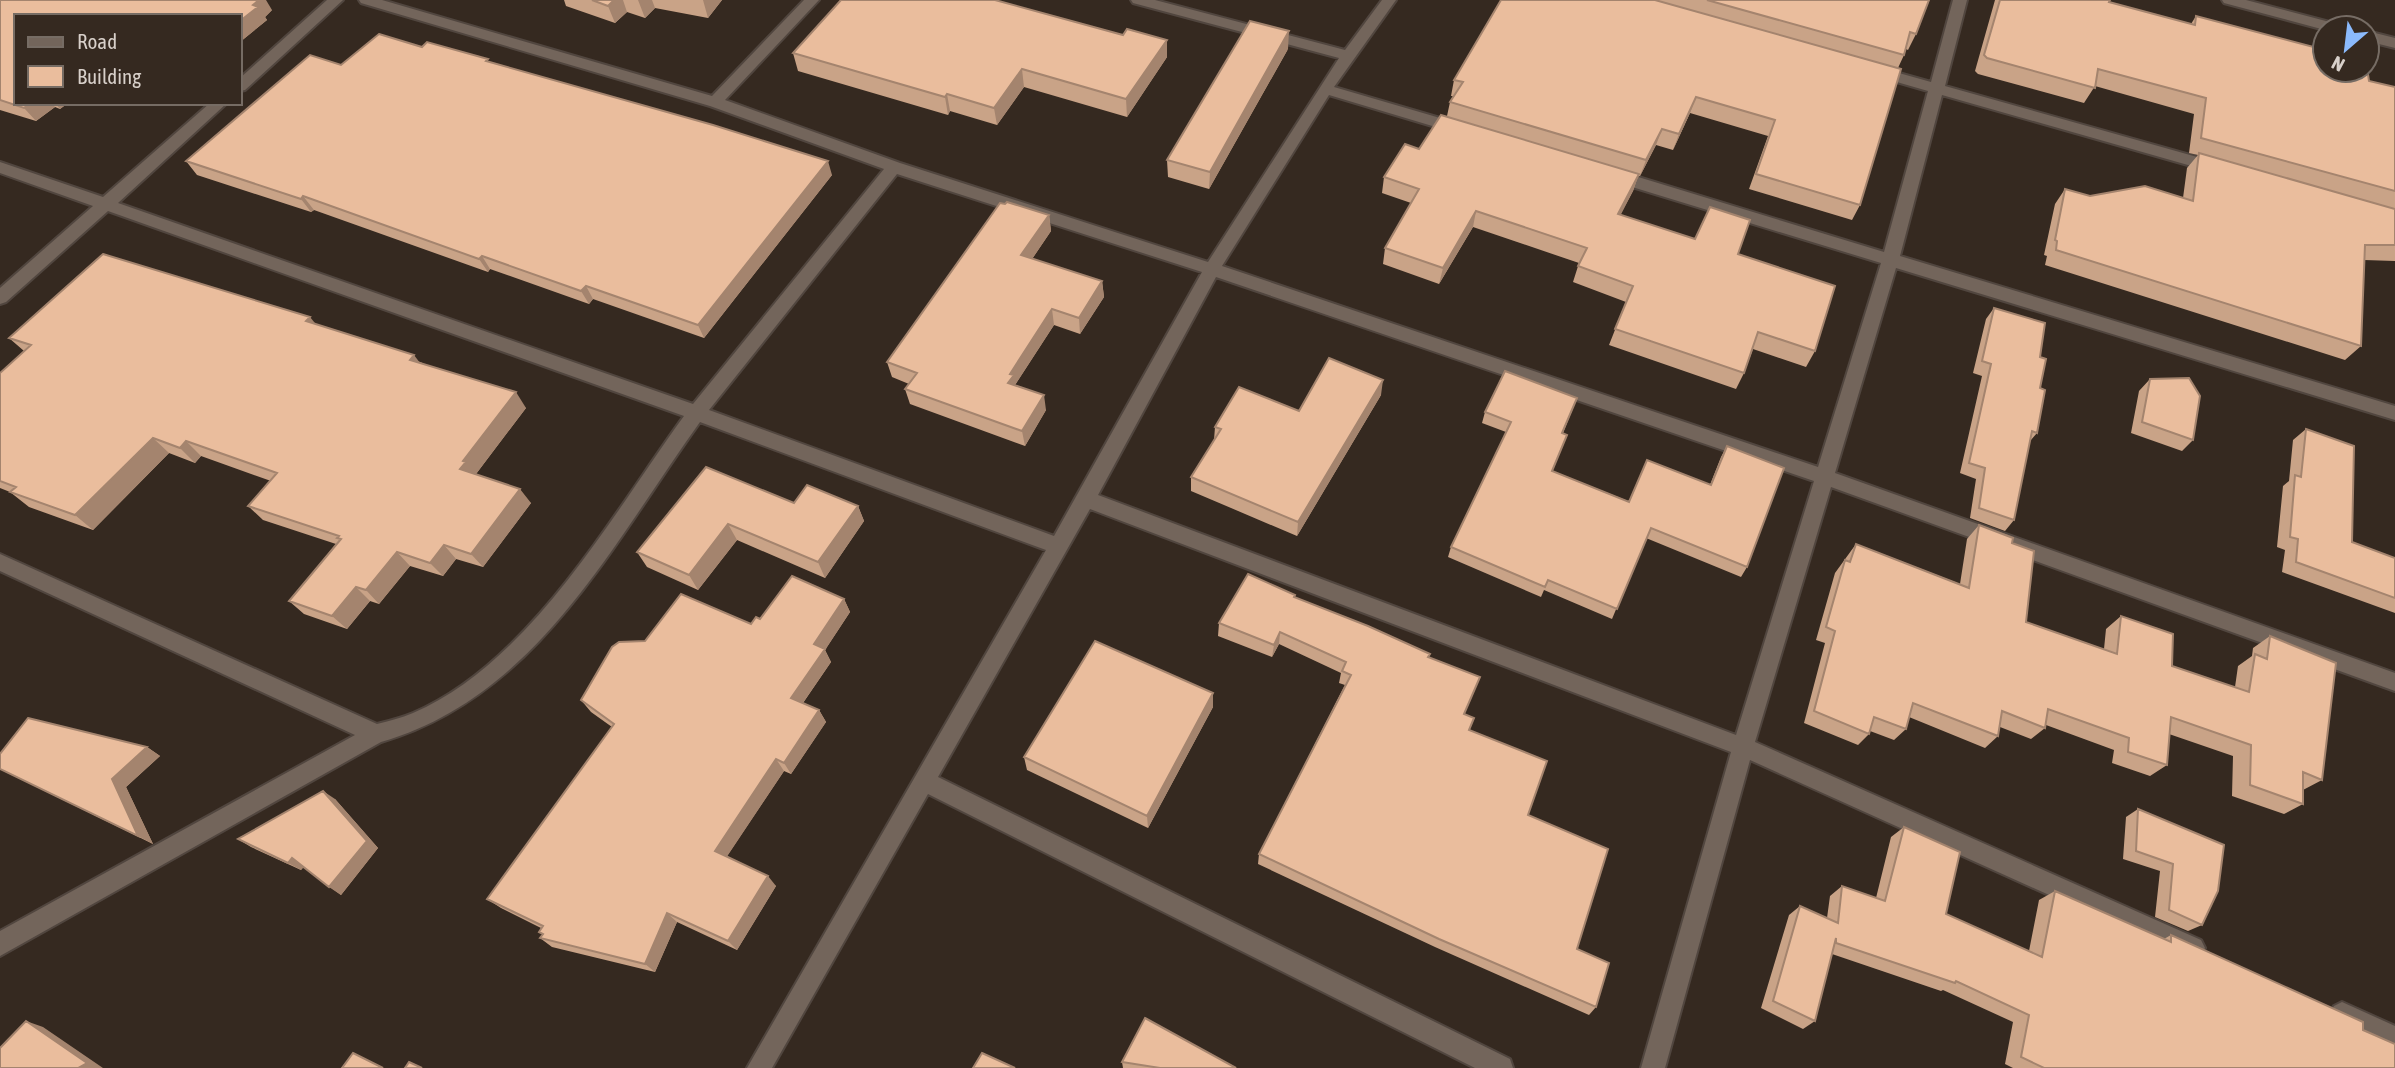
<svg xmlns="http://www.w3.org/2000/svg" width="2395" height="1068" viewBox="0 0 2395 1068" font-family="'Asap Condensed',sans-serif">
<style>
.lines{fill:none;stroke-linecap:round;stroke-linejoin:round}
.minor-casing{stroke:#51463f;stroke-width:4}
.minor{fill:#73655b;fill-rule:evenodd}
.wall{fill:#c9a387}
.shaded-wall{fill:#a4846e}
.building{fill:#eabd9d;stroke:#a4846e;stroke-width:2}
</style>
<rect width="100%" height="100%" fill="#352920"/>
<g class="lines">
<!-- minor casing -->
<g class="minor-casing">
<path id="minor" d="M 327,0 L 343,0 L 245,90 L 240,91 L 240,78 Z
M 359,0 L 382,0 L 712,96 L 804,0 L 819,0 L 725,100 L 900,163 L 1208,262 L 1339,58 L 1133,3 L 1131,0 L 1155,0 L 1345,50 L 1382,0 L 1396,0 L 1334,87 L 1464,125 L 1467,129 L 1464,133 L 1459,134 L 1329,95 L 1222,266 L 1818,467 L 1881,263 L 1606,179 L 1604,175 L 1612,169 L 1884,252 L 1928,91 L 1869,74 L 1867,71 L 1874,66 L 1931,82 L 1953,0 L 1967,0 L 1945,86 L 2222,164 L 2224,168 L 2216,173 L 1942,95 L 1900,256 L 2395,406 L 2395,420 L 1896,268 L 1835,473 L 2395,673 L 2395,691 L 1831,487 L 1755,742 L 2201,940 L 2205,948 L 2201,956 L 2193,960 L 1750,760 L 1665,1068 L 1641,1068 L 1731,752 L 1090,509 L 938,777 L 1510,1059 L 1513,1068 L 1475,1068 L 928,794 L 772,1068 L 747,1068 L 1046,550 L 700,422 C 612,544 537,697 381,742 L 0,956 L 0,931 L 355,735 L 0,571 L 0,554 L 377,724 C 389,721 401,718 413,713 C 530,663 612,515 684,416 L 108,211 L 6,302 L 0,304 L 0,288 L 93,206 L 0,173 L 0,162 L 103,197 L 210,103 L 227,103 L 118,203 L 693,404 L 884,169 L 710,106 L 361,3 ZM 897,174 L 1202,272 L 1054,536 L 709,410 ZM 1216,277 L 1814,481 L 1736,735 L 1098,495 Z
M 2222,0 L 2246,0 L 2341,25 L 2343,28 L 2325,30 L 2224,3 Z
M 2367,31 L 2395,38 L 2395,48 L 2367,41 Z
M 2342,1002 L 2395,1026 L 2395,1050 L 2334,1022 L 2330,1014 L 2334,1006 Z"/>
</g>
<!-- minor -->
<use href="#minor" class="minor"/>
</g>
<!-- wall -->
<path class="wall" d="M 0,0 L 272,10 L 265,17 L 267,20 L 240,42 L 240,16 L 16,16 L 16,103 L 68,103 L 60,109 L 55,107 L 36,121 L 0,110 Z
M 564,0 L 722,0 L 708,18 L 655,8 L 645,18 L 627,12 L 615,23 L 566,6 Z
M 1501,0 L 1929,0 L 1916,34 L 1908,50 L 1906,49 L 1904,55 L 1898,68 L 1860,205 L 1852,220 L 1749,189 L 1768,136 L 1690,113 L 1673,150 L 1656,145 L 1640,176 L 1638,176 L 1633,191 L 1620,215 L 1738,254 L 1815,351 L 1806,367 L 1753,349 L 1744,373 L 1736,389 L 1609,345 L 1626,302 L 1573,282 L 1579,263 L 1473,227 L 1439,284 L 1383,264 L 1385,248 L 1411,203 L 1382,193 L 1384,177 L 1419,149 L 1447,116 L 1450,102 L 1453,96 L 1451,96 L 1454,80 Z
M 1995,0 L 2110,0 L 2109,2 L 2191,24 L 2196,16 L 2369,81 L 2395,87 L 2395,261 L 2364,260 L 2361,346 L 2345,360 L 2045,265 L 2047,256 L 2044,255 L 2055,204 L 2065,189 L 2090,196 L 2183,198 L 2187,168 L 2198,155 L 2189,153 L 2194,114 L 2095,86 L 2084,103 L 1978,74 L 1975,71 Z
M 422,47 L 489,62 L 832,175 L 704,338 L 593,299 L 589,304 L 490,269 L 488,272 L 314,210 L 311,212 L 197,175 L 186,161 L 341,65 Z
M 1288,49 L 1209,189 L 1168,177 L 1167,160 Z
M 793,53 L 1167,57 L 1127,117 L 1024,87 L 997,125 L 950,111 L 948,115 L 798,71 Z
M 1049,215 L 1051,231 L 1032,259 L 1102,281 L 1104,297 L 1080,334 L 1054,325 L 1015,385 L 1046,410 L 1025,446 L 910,404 L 905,389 L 909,384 L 892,377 L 887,362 Z
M 1994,308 L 2040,357 L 2040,388 L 2037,433 L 2030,441 L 2014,520 L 2005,531 L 1970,518 L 1976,479 L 1960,473 L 1982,376 L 1973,373 L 1986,319 Z
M 316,325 L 420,362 L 526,408 L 476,474 L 531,503 L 483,567 L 456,559 L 443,576 L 410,566 L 379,604 L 370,601 L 347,629 L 304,614 L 289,601 L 336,544 L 263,520 L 248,506 L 271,481 L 201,456 L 195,463 L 169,453 L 93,530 L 29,507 L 10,492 L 0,488 L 0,373 L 24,351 L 9,338 Z
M 2150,379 L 2193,440 L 2182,451 L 2131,433 L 2139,391 Z
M 1381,395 L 1297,536 L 1191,491 L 1191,477 L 1214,440 L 1215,427 Z
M 1577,398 L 1563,433 L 1552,471 L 1628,501 L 1710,485 L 1721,457 L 1727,446 L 1747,567 L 1741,577 L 1646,538 L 1612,619 L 1544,590 L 1541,597 L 1448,557 L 1451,547 L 1506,432 L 1482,423 L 1485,412 Z
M 2306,429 L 2352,542 L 2395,558 L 2395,613 L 2282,572 L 2285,550 L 2277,547 L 2283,486 L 2289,481 L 2293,440 Z
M 794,503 L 858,506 L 864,521 L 825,578 L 737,540 L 698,590 L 647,567 L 637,552 Z
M 1979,525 L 2012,543 L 2026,622 L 2104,649 L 2106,629 L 2121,616 L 2172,666 L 2235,687 L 2238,666 L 2252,656 L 2253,648 L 2270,636 L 2322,780 L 2303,790 L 2303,804 L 2284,814 L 2232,796 L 2233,756 L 2169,734 L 2167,765 L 2150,776 L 2112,763 L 2114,750 L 2046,725 L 2045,728 L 2031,739 L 2000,727 L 1998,736 L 1985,748 L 1909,717 L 1906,729 L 1894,740 L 1870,731 L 1869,734 L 1858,745 L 1804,723 L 1825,643 L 1816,640 L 1835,573 L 1856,544 L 1960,584 L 1967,539 Z
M 1295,595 L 1295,597 L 1429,657 L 1465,715 L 1469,730 L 1528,815 L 1577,949 L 1596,1007 L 1589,1015 L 1435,947 L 1258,864 L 1259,854 L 1345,685 L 1339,683 L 1341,673 L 1279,644 L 1272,657 L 1218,636 L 1219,623 Z
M 844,599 L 850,612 L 825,650 L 831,662 L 803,703 L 819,710 L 826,722 L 791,774 L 784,771 L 727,856 L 776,886 L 737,950 L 677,922 L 655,972 L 552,947 L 540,938 L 542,934 L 539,932 L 541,928 L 501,908 L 487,899 L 612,727 L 591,712 L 581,700 L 645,641 L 751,624 L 760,619 Z
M 1213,693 L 1213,707 L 1148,828 L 1027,770 L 1024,757 Z
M 147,747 L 160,756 L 126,787 L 153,844 L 0,769 Z
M 335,799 L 378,848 L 341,895 L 303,867 L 301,870 L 251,847 L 238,839 Z
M 2138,809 L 2224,845 L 2202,925 L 2188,931 L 2155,917 L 2160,871 L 2123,859 L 2126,817 Z
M 1904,827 L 1946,914 L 2029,951 L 2039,900 L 2055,891 L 2164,939 L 2171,935 L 2363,1030 L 2395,1068 L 2013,1068 L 2005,1064 L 2013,1022 L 1943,990 L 1941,991 L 1832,954 L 1815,1021 L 1803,1029 L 1761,1008 L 1789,915 L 1800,906 L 1827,918 L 1830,896 L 1842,886 L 1876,898 L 1891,837 Z
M 1122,1062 L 1236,1068 L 1123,1068 Z"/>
<!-- shaded-wall -->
<path class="shaded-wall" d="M 259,0 L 266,0 L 272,10 L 265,17 L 267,20 L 240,42 L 240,21 L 253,5 Z
M 614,0 L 623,0 L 627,12 L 615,23 L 608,6 Z
M 638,0 L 652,0 L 655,8 L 645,18 Z
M 703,0 L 722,0 L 708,18 Z
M 1289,31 L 1288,49 L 1209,189 L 1210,172 Z
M 1167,40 L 1167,57 L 1127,117 L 1126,99 Z
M 1022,69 L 1024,87 L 997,125 L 994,108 Z
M 947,94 L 950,111 L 948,115 L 945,97 Z
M 1696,97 L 1690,113 L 1673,150 L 1679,134 Z
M 30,103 L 51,103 L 55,107 L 36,121 L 24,108 Z
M 55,103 L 68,103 L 60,109 Z
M 1662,129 L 1656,145 L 1640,176 L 1646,160 Z
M 828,161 L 832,175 L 704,338 L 698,325 Z
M 1639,174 L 1633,191 L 1613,230 L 1618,214 Z
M 303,196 L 314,210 L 311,212 L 301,199 Z
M 1476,211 L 1473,227 L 1439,284 L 1443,268 Z
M 1049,215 L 1051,231 L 1024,271 L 1021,255 Z
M 482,256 L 490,269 L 488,272 L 479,259 Z
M 1102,281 L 1104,297 L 1080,334 L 1079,318 Z
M 586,286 L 593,299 L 589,304 L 581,291 Z
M 1052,309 L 1054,325 L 1015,385 L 1016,391 L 1008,383 L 1010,374 Z
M 310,317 L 323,333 L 306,321 Z
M 414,355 L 426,371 L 410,360 Z
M 1383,380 L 1381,395 L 1297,536 L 1298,522 Z
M 516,392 L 526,408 L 476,474 L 460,469 L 463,461 Z
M 1044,395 L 1046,410 L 1025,446 L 1022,431 Z
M 153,438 L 169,453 L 93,530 L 75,515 Z
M 186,441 L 201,456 L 195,463 L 180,448 Z
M 520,489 L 531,503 L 483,567 L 471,554 Z
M 858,506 L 864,521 L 825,578 L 818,562 Z
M 728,524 L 737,540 L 698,590 L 689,575 Z
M 444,545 L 456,559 L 443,576 L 430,563 Z
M 397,552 L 410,566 L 379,604 L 366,590 Z
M 356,587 L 370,601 L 347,629 L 332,616 Z
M 844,599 L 850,612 L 825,650 L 831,662 L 798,710 L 791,698 L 814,644 Z
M 1280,632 L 1279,644 L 1272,657 L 1274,645 Z
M 1213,693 L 1213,707 L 1148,828 L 1147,816 Z
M 819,710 L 826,722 L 791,774 L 784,763 Z
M 147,747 L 160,756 L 126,787 L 153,844 L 138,836 L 112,779 Z
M 776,759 L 784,771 L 724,861 L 715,851 Z
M 323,791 L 335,799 L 378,848 L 341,895 L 329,887 Z
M 292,858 L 305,866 L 301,870 L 288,863 Z
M 768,876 L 776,886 L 737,950 L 728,941 Z
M 667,913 L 677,922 L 655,972 L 645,964 Z
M 26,1021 L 43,1027 L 103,1068 L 78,1068 Z"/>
<!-- building -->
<path class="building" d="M 0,0 L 259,0 L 253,5 L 258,7 L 240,21 L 240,16 L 16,16 L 16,103 L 30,103 L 24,108 L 0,100 Z
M 592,0 L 614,0 L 608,6 Z
M 841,0 L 995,0 L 1123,35 L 1127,29 L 1167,40 L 1126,99 L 1022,69 L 994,108 L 947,94 L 945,97 L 793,53 Z
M 1501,0 L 1655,0 L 1901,69 L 1860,205 L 1756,174 L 1775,120 L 1696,97 L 1679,134 L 1662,129 L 1646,160 L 1450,102 L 1463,82 L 1454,80 Z
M 1707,0 L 1929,0 L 1916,34 L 1910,32 L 1904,55 Z
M 2000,0 L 2110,0 L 2109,2 L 2195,25 L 2196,16 L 2325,50 L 2325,70 L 2367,70 L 2367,68 L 2369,81 L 2395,87 L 2395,191 L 2201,138 L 2206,98 L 2098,69 L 2095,88 L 1987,58 L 1984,55 Z
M 1250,21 L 1289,31 L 1210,172 L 1167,160 Z
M 379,34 L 422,47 L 427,42 L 488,59 L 486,61 L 713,125 L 828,161 L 698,325 L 586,286 L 581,291 L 482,256 L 479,259 L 303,196 L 301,199 L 186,161 L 310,55 L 341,65 Z
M 1441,115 L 1639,174 L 1618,214 L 1695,239 L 1710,207 L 1750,220 L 1738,254 L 1835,286 L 1815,351 L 1758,332 L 1744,373 L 1615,329 L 1633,286 L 1578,266 L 1587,248 L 1476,211 L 1443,268 L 1385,248 L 1419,189 L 1384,177 L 1405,144 L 1419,149 Z
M 2199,153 L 2395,209 L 2395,245 L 2365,245 L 2361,346 L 2056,250 L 2057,241 L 2055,240 L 2065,189 L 2090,196 L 2145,186 L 2193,201 Z
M 1007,202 L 1049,215 L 1021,255 L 1102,281 L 1079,318 L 1052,309 L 1010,374 L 1014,375 L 1008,383 L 1044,395 L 1022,431 L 905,389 L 917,373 L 887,362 L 1000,203 L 1005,204 Z
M 103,254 L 310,317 L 306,321 L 414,355 L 410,360 L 516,392 L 463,461 L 466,462 L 460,469 L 520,489 L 471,554 L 444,545 L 430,563 L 397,552 L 366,590 L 356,587 L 332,616 L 289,601 L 341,539 L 337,538 L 339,536 L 248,506 L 277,473 L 186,441 L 180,448 L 153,438 L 75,515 L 10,492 L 16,487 L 0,481 L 0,373 L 31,345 L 9,338 Z
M 1994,308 L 2045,323 L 2040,357 L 2046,359 L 2040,388 L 2045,390 L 2037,433 L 2032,431 L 2014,520 L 1979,508 L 1985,468 L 1969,463 L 1991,364 L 1982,361 Z
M 1329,358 L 1383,380 L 1298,522 L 1191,477 L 1221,429 L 1215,427 L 1239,387 L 1299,411 Z
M 1505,371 L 1577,398 L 1562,433 L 1567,435 L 1552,471 L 1629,502 L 1647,460 L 1711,485 L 1727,446 L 1784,468 L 1747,567 L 1651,528 L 1617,609 L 1548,580 L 1545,587 L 1451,547 L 1511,422 L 1485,412 Z
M 2189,378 L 2200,396 L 2193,440 L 2142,422 L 2150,379 Z
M 2306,429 L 2354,446 L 2352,542 L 2395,558 L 2395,598 L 2296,562 L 2298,539 L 2290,537 L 2295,475 L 2301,477 Z
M 706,467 L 794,503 L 807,485 L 858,506 L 818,562 L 728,524 L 689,575 L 637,552 Z
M 1979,525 L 2013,538 L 2012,543 L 2034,551 L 2026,622 L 2117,654 L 2121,616 L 2173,634 L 2172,666 L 2249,692 L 2255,654 L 2267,659 L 2270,636 L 2336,663 L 2322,780 L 2303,772 L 2303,804 L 2250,785 L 2251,745 L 2171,717 L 2167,765 L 2128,752 L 2129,738 L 2048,709 L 2045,728 L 2002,711 L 1998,736 L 1913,703 L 1906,729 L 1874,717 L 1869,734 L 1814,711 L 1835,631 L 1826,627 L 1845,560 L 1850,562 L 1856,544 L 1969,588 Z
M 1248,574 L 1295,595 L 1294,597 L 1368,626 L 1430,654 L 1428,657 L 1480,677 L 1464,714 L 1474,718 L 1469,730 L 1547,761 L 1528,815 L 1608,849 L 1577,949 L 1609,963 L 1596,1007 L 1439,939 L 1259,854 L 1351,675 L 1342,671 L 1346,662 L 1280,632 L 1274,645 L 1219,623 Z
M 792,576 L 844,599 L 814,644 L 825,649 L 791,698 L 819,710 L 784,763 L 776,759 L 715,851 L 768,876 L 728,941 L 667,913 L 645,964 L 540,938 L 543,934 L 539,932 L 543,926 L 487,899 L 614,724 L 581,700 L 612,647 L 619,642 L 645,641 L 681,594 L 751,624 L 756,617 L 760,619 Z
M 1095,641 L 1213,693 L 1147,816 L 1024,757 Z
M 28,718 L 147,747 L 112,779 L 138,836 L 0,769 L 0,754 Z
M 323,791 L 367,841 L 329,887 L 292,858 L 288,863 L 238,839 Z
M 2138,809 L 2224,845 L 2218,891 L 2202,925 L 2169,910 L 2173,864 L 2136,851 Z
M 1904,827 L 1960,852 L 1946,914 L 2042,957 L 2055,891 L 2171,942 L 2171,935 L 2363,1022 L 2363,1030 L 2395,1044 L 2395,1068 L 2044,1068 L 2021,1057 L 2029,1015 L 1956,981 L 1955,983 L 1836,943 L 1836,938 L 1815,1021 L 1773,1001 L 1800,906 L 1838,923 L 1842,886 L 1885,901 Z
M 1145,1018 L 1236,1068 L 1160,1068 L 1122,1062 Z
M 26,1021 L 87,1063 L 78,1068 L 0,1068 L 0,1048 Z
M 353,1053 L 383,1068 L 342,1068 Z
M 982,1053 L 1015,1068 L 973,1068 Z
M 409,1062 L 422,1068 L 405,1068 Z"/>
<!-- legend -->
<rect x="14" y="14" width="228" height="91" fill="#352920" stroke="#766c64" stroke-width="2"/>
<rect x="28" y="37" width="35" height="10" fill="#73655b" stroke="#766c64" stroke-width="2"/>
<text x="77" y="49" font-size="21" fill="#d8d0ca">Road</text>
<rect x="28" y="66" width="35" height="21" fill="#eabd9d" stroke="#766c64" stroke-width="2"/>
<text x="77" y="84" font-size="21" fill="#d8d0ca">Building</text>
<!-- north arrow -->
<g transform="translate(2346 49) rotate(208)"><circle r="33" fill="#352920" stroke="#766c64" stroke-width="2"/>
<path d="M0-5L12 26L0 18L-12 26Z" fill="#8bbafc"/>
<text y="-10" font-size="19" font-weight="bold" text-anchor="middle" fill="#d8d0ca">N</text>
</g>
</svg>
